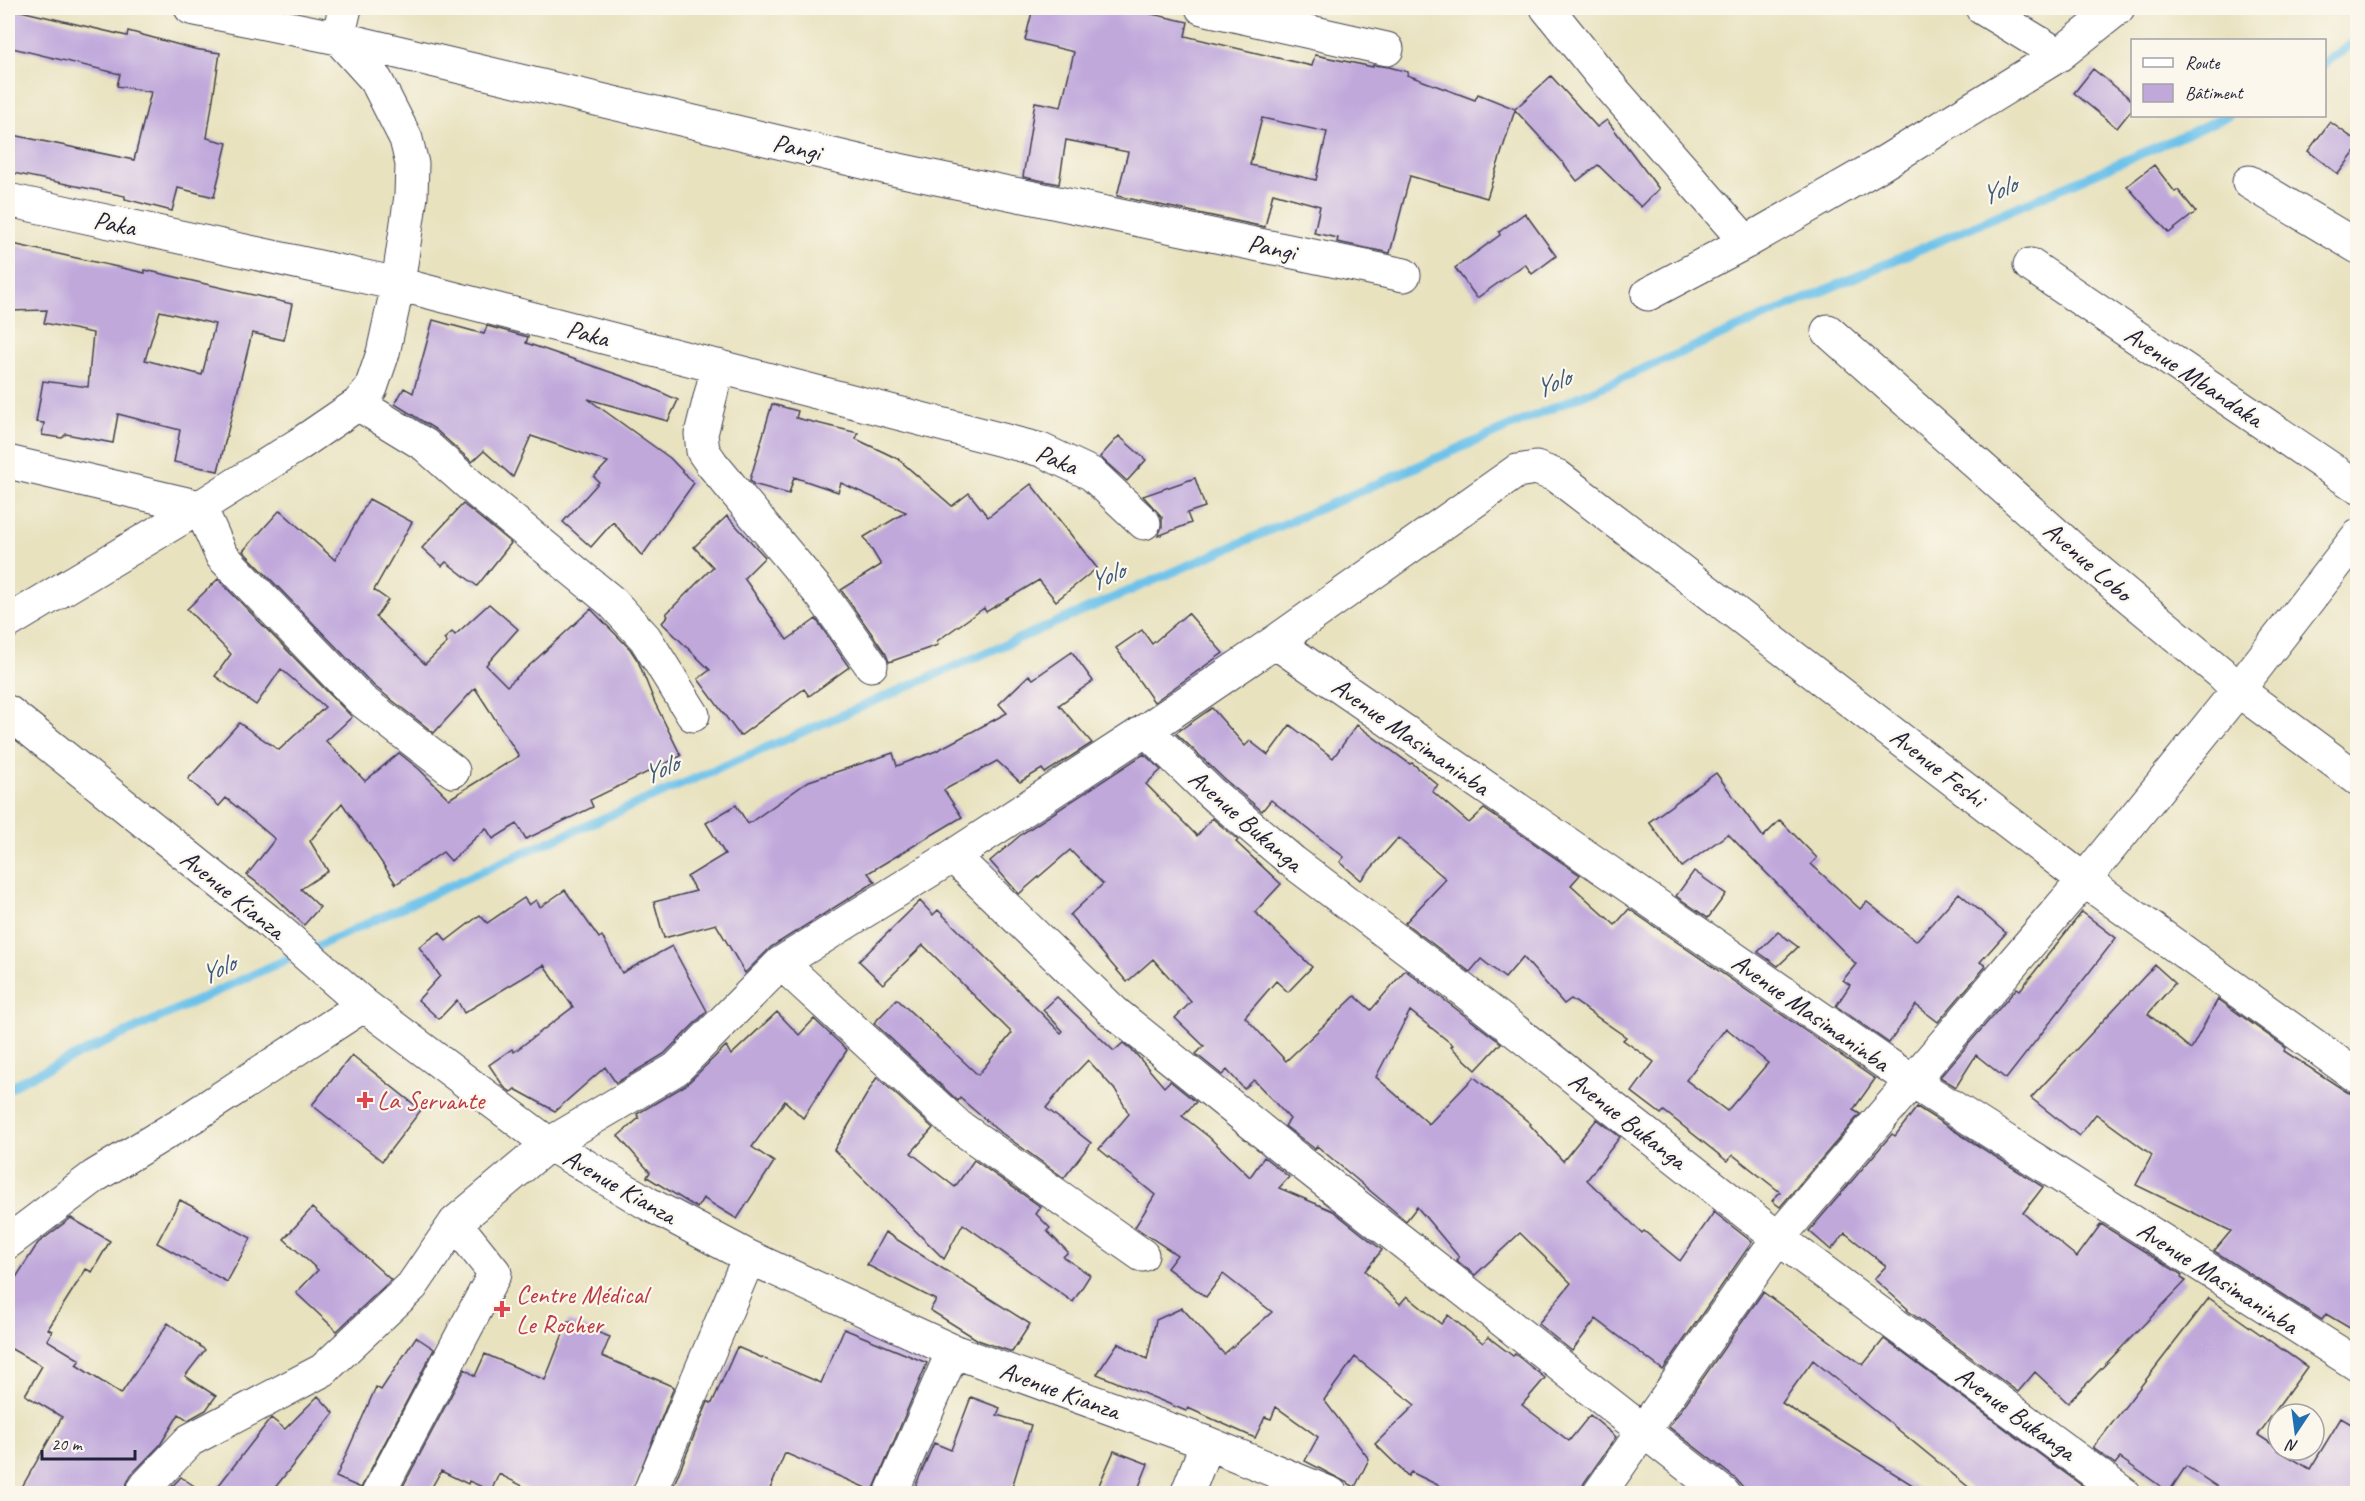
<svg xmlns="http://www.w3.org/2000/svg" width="2365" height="1501" viewBox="0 0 2365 1501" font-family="Caveat,sans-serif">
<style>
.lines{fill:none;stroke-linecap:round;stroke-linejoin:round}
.stream{stroke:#6ec2ea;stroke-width:9}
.building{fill:#c0a8db;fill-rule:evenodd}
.minor-casing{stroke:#403f4f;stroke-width:35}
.minor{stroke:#fff;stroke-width:33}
.health-dot{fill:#e0444e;stroke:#fbf7ec;stroke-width:2}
.labels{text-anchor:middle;stroke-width:4.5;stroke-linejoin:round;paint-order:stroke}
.street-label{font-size:26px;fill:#22223b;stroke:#fbf7ec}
.health-label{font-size:26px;fill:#be3a42;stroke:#fbf7ec;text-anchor:start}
.water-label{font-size:27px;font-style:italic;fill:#3d5a78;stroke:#fbf7ec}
</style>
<rect width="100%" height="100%" fill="#fbf7ec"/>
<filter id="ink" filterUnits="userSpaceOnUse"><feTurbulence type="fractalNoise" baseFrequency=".0167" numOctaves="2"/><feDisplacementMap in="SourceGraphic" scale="12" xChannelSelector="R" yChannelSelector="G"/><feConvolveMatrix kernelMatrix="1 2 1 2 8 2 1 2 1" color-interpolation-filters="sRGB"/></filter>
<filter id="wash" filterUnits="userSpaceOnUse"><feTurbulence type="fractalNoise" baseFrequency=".008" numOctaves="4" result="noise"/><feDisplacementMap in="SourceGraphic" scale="24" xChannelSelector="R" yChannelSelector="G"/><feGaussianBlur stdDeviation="1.35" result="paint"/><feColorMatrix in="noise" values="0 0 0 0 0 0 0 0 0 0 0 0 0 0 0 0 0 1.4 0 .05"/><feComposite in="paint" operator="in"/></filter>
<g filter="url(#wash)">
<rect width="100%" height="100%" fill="#e8e2bf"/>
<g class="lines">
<!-- stream -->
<path class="stream" d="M 2324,64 L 2358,39
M 309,950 L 502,862 L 2228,116
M 8,1090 L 21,1081 L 296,955"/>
</g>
<g id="blocks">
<!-- building -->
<path class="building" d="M 8,8 L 127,36 L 128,31 L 194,49 L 220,53 L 207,138 L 227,143 L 214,197 L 178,188 L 172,211 L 125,199 L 125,196 L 8,172 L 8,134 L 134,160 L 151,92 L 117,86 L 120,74 L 8,47 Z
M 1033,8 L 1125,8 L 1188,22 L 1185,36 L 1312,66 L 1315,55 L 1373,67 L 1373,65 L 1389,67 L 1408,72 L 1407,75 L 1475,100 L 1478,94 L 1515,109 L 1551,76 L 1597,127 L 1607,120 L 1659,189 L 1641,207 L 1598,165 L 1577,181 L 1560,159 L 1515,110 L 1487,198 L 1410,176 L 1390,253 L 1337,242 L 1338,238 L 1314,233 L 1320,206 L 1273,193 L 1265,227 L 1117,196 L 1128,152 L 1066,140 L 1059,184 L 1023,177 L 1035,102 L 1061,107 L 1074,52 L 1025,40 ZM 1262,118 L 1327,132 L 1316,180 L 1250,165 Z
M 2093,69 L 2133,101 L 2133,108 L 2117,128 L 2074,93 Z
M 2330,122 L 2358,142 L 2358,148 L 2338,174 L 2308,151 Z
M 2154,165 L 2175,192 L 2178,190 L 2196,212 L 2169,233 L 2127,186 Z
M 1525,213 L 1556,256 L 1532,274 L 1525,264 L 1477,298 L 1455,268 L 1500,235 L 1499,232 Z
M 8,243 L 145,273 L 145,270 L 292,304 L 284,340 L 252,333 L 218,471 L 174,462 L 180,430 L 118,414 L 113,443 L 66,434 L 62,438 L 42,435 L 44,423 L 36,422 L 43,381 L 88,387 L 93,333 L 44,323 L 47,310 L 8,311 ZM 160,311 L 215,324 L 202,375 L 145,360 Z
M 433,320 L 484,334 L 487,326 L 528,337 L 526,343 L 639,382 L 678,400 L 668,421 L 588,399 L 670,458 L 694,483 L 642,556 L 613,522 L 591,547 L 563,522 L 599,482 L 594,477 L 608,462 L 531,436 L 513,477 L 484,451 L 472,462 L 435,429 L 395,404 L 404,388 L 413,393 Z
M 772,404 L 798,411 L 796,418 L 858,433 L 856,439 L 898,459 L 952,506 L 969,493 L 988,517 L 1031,484 L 1097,568 L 1056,601 L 1039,580 L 986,612 L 984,608 L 937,641 L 938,645 L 889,662 L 886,654 L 841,590 L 881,565 L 864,537 L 906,512 L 841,483 L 838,492 L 794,477 L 789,494 L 753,484 L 750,480 Z
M 1119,436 L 1146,460 L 1127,481 L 1100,457 Z
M 1195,478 L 1205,507 L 1187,513 L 1191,523 L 1158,536 L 1162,527 L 1162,517 L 1143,496 Z
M 369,499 L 412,522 L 374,590 L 388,600 L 376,617 L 425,664 L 447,643 L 444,639 L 452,632 L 455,635 L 489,604 L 518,629 L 486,665 L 507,686 L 591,609 L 630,649 L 638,661 L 655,703 L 681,756 L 590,800 L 593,807 L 526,839 L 517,824 L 493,839 L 486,828 L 451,861 L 443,852 L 396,884 L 342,803 L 310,841 L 328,871 L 301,889 L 320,907 L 304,925 L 272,894 L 247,875 L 275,839 L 226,798 L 219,806 L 188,779 L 239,723 L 279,750 L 325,707 L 281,669 L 256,705 L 215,676 L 231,654 L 187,609 L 218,579 L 352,717 L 326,741 L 365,781 L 399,753 L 419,769 L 449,799 L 519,756 L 475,688 L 434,733 L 374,686 L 243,551 L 280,510 L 335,560 Z
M 463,504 L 511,543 L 477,586 L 446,562 L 442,566 L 422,548 Z
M 727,516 L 765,557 L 744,578 L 787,640 L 816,619 L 849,667 L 809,696 L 804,689 L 740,736 L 698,679 L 710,670 L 662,623 L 668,616 L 666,614 L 713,567 L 694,547 Z
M 1188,613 L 1223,653 L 1154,702 L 1116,648 L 1142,630 L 1152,644 Z
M 1072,652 L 1093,681 L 1059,705 L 1092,743 L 1045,773 L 1042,769 L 1020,782 L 997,761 L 944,790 L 962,817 L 868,873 L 875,882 L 771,947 L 745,973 L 716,924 L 664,938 L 654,902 L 696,891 L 687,877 L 725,854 L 706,823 L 736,805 L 748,824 L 809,781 L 893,753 L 897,766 L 936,751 L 1007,713 L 999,704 L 1029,675 L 1033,679 Z
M 1212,708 L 1245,746 L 1250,741 L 1268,755 L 1290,725 L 1333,758 L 1357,725 L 1410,764 L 1412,763 L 1438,785 L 1432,791 L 1469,823 L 1484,809 L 1580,875 L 1571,885 L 1615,925 L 1629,909 L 1875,1079 L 1853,1110 L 1860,1114 L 1780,1207 L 1772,1201 L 1780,1192 L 1733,1155 L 1727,1161 L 1664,1111 L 1661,1114 L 1632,1092 L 1654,1062 L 1623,1040 L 1626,1037 L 1571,999 L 1564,1004 L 1523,957 L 1505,978 L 1481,959 L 1470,972 L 1405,923 L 1446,879 L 1398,838 L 1361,880 L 1340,862 L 1344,857 L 1271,800 L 1262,811 L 1223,778 L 1176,733 ZM 1726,1028 L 1768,1063 L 1727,1111 L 1686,1080 Z
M 1144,754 L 1161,770 L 1146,784 L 1197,836 L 1212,818 L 1238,840 L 1236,842 L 1281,884 L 1255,912 L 1312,967 L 1288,992 L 1276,981 L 1245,1017 L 1286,1061 L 1355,996 L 1371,1010 L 1405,970 L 1501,1043 L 1476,1070 L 1451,1047 L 1453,1045 L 1410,1011 L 1376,1077 L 1429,1124 L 1474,1077 L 1531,1124 L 1530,1125 L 1563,1161 L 1597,1119 L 1620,1137 L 1587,1180 L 1642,1233 L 1644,1231 L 1680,1261 L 1714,1212 L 1752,1242 L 1663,1370 L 1596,1319 L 1572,1351 L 1538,1324 L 1571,1283 L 1520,1233 L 1475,1275 L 1456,1260 L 1459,1257 L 1417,1207 L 1406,1221 L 1317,1146 L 1315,1149 L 1285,1126 L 1290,1119 L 1254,1080 L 1244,1089 L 1227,1070 L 1222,1075 L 1196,1054 L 1204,1046 L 1175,1018 L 1191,1002 L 1153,959 L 1127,982 L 1070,915 L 1103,884 L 1070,850 L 1019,894 L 990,861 L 1023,833 Z
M 1716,773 L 1763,837 L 1780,820 L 1817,858 L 1811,864 L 1860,909 L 1867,902 L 1916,941 L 1959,893 L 2006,933 L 1980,962 L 1986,966 L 1938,1022 L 1916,1005 L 1889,1043 L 1836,1006 L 1850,985 L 1843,980 L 1856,964 L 1728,834 L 1682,867 L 1649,822 Z
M 1694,871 L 1726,894 L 1708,918 L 1676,896 Z
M 565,890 L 599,938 L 602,936 L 622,973 L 672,946 L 707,1011 L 664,1054 L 616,1083 L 605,1067 L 555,1111 L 515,1089 L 511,1092 L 504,1087 L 489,1065 L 512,1049 L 514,1052 L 573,1007 L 544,965 L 464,1013 L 457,1000 L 439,1019 L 418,1000 L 440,976 L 419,947 L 440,932 L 446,941 L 480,915 L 487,923 L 524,898 L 529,905 L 536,900 L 540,907 Z
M 920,901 L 933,915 L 938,910 L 1061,1033 L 1063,1031 L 1043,1010 L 1057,997 L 1114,1051 L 1123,1043 L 1135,1053 L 1164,1087 L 1170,1081 L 1196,1102 L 1182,1116 L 1209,1137 L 1250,1177 L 1264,1157 L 1289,1177 L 1279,1188 L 1333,1211 L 1382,1250 L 1365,1271 L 1400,1304 L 1407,1296 L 1441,1324 L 1448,1315 L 1483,1343 L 1488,1337 L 1513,1356 L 1515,1354 L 1545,1378 L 1522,1405 L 1569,1441 L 1590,1415 L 1616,1437 L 1584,1483 L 1580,1494 L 1456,1494 L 1411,1472 L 1408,1476 L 1375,1444 L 1415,1405 L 1355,1357 L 1324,1400 L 1369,1459 L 1355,1487 L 1305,1461 L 1318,1437 L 1276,1407 L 1271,1419 L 1265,1417 L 1255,1438 L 1188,1408 L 1186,1411 L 1097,1374 L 1118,1343 L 1147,1359 L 1156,1320 L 1182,1308 L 1224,1354 L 1272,1312 L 1223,1274 L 1206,1297 L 1167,1268 L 1177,1255 L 1135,1227 L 1155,1195 L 1099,1149 L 1129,1114 L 1116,1091 L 1088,1060 L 1068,1081 L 1046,1108 L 1091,1143 L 1064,1178 L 996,1129 L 960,1098 L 958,1101 L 874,1023 L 897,999 L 978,1075 L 1012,1033 L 923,945 L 883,984 L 859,961 Z
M 2082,912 L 2116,938 L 2006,1079 L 1976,1055 L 1956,1087 L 1940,1077 L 2017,988 L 2020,990 Z
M 1778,932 L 1798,947 L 1778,966 L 1758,952 Z
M 2155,965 L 2175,983 L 2148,1014 L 2191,1049 L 2218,999 L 2286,1048 L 2284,1051 L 2347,1092 L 2358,1096 L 2358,1333 L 2326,1314 L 2322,1320 L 2214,1251 L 2231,1231 L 2136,1185 L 2152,1155 L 2096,1114 L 2079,1136 L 2031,1098 Z
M 777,1012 L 799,1035 L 814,1019 L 847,1050 L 803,1118 L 785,1101 L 752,1147 L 774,1162 L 737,1219 L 703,1198 L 697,1208 L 647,1177 L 650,1172 L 618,1136 L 639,1118 L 637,1114 L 686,1085 L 726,1046 L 731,1055 Z
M 352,1055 L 421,1110 L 382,1161 L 312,1105 Z
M 877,1077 L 933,1128 L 911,1153 L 955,1187 L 974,1160 L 1041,1207 L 1036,1214 L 1050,1228 L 1047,1231 L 1068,1252 L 1063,1257 L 1090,1275 L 1073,1302 L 963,1224 L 944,1259 L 834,1150 Z
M 1917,1107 L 2043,1187 L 2023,1213 L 2077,1257 L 2101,1224 L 2182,1275 L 2181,1278 L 2186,1281 L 2068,1403 L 2035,1372 L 2018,1392 L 1907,1310 L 1908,1309 L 1874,1279 L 1886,1266 L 1845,1233 L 1831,1250 L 1809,1231 L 1892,1134 L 1895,1136 Z
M 180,1200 L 251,1238 L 227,1282 L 157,1243 Z
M 312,1208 L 391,1280 L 337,1331 L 296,1293 L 318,1270 L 284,1239 Z
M 71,1218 L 110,1241 L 92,1272 L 86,1269 L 48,1329 L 52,1331 L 47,1340 L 80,1360 L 76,1365 L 121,1394 L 168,1323 L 205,1350 L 185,1376 L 216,1396 L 206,1410 L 188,1420 L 179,1414 L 160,1445 L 131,1475 L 122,1494 L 18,1494 L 62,1417 L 25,1395 L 42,1366 L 8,1347 L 8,1290 L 38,1243 Z
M 885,1232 L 1030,1324 L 1012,1352 L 978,1340 L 930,1310 L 936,1300 L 867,1265 Z
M 1763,1292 L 1863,1365 L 1884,1339 L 2092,1493 L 1977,1494 L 1813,1360 L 1782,1403 L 1927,1494 L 1749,1494 L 1736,1479 L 1669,1427 Z
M 2209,1298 L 2307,1367 L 2258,1435 L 2278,1448 L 2278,1450 L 2310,1469 L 2341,1418 L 2358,1428 L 2358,1494 L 2228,1494 L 2186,1466 L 2169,1492 L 2120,1458 L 2115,1464 L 2093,1448 Z
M 568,1321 L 610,1337 L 602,1356 L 674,1387 L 631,1494 L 538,1494 L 499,1474 L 491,1491 L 469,1481 L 468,1484 L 441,1471 L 428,1494 L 399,1494 L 465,1369 L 475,1376 L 485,1354 L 545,1380 Z
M 844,1329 L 927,1363 L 873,1491 L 785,1453 L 768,1494 L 670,1494 L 708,1402 L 712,1403 L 737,1347 L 821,1383 Z
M 416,1337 L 434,1349 L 361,1488 L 336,1477 L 376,1387 L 381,1390 Z
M 318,1396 L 334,1413 L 270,1494 L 212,1494 L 271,1418 L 285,1429 Z
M 971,1397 L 1000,1408 L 997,1415 L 1031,1425 L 1010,1494 L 912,1494 L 934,1443 L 951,1450 Z
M 1114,1451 L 1148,1464 L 1136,1494 L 1095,1494 Z
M 181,1477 L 206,1494 L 165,1494 Z"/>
</g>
</g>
<g filter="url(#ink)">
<use href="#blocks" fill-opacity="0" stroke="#403f4f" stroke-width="1.5"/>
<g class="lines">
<!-- minor casing -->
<g class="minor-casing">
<path id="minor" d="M 191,8 L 338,38 L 884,167 L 1404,275
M 1202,8 L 1387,49
M 1547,8 L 1614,91 L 1746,242
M 1982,8 L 2059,55
M 2249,182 L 2358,247
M 8,200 L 398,284 L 1041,450 L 1092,474 L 1144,523
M 2030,265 L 2358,487
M 1648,294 L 1746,242 L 1880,165 L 2059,55 L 2118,8
M 1828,331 L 2085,560 L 2221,673 L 2238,690 L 2358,779
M 718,366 L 701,434 L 703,451 L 712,464 L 823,597 L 871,665
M 358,404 L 425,445 L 480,494 L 612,602 L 645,638 L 693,715
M 8,462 L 200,507 L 222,556 L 361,700 L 453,771
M 8,622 L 200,507 L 298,445 L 358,404 L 371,388 L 383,353 L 398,284 L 411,196 L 412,164 L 406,139 L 376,80 L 338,38 L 345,8
M 1275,642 L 1913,1082 L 2358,1365
M 8,712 L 267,920 L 364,1005 L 549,1144 L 647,1203 L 749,1257 L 953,1351 L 1207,1443 L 1331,1494
M 1146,730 L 1210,792 L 1293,862 L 1467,993 L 1778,1238 L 2124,1494
M 953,856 L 1115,1013 L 1288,1152 L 1724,1494
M 781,963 L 958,1126 L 1142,1255
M 8,1242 L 95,1176 L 192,1117 L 364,1005
M 141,1494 L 147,1485 L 190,1440 L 323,1370 L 412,1286 L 455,1223 L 549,1144 L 676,1069 L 781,963 L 953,856 L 1146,730 L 1275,642 L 1517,471 L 1536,468 L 1557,476 L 2084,880 L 2358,1077
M 378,1494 L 495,1273 L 455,1223
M 649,1494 L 749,1257
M 891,1494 L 953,1351
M 1187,1494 L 1207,1443
M 1599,1494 L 1778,1238 L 2084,880 L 2238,690 L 2358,536"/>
</g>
<!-- minor -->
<use href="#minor" class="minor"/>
</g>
</g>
<!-- markers -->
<g class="health-dot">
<path d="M362 1091h6v6h6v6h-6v6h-6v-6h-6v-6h6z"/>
<path d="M499 1300h6v6h6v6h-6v6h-6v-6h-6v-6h6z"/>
</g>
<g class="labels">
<!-- street labels -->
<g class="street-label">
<text transform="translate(797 147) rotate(13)" y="9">Pangi</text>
<text transform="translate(115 223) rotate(12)" y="9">Paka</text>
<text transform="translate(1272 247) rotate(12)" y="9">Pangi</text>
<text transform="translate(588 333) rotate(15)" y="9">Paka</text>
<text transform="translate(2194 376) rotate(34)" y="9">Avenue Mbandaka</text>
<text transform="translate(1057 459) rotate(22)" y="9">Paka</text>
<text transform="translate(2088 561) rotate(41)" y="9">Avenue Lobo</text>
<text transform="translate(1411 736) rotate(35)" y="9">Avenue Masimaninba</text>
<text transform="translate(1938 767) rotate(38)" y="9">Avenue Feshi</text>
<text transform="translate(1246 820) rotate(41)" y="9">Avenue Bukanga</text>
<text transform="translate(233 894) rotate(39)" y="9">Avenue Kianza</text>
<text transform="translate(1811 1012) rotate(35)" y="9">Avenue Masimaninba</text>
<text transform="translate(1628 1120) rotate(38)" y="9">Avenue Bukanga</text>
<text transform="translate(620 1186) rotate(30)" y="9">Avenue Kianza</text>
<text transform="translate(2218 1277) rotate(33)" y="9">Avenue Masimaninba</text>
<text transform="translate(1060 1390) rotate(20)" y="9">Avenue Kianza</text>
<text transform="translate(2016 1413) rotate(36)" y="9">Avenue Bukanga</text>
</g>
<!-- health labels -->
<g class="health-label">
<text x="377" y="1109">La Servante</text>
<text x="516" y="1303">Centre Médical<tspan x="516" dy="30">Le Rocher</tspan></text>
</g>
<!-- water labels -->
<g class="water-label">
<text transform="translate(1998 190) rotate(-23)" y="9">Yolo</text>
<text transform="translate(1552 383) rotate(-23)" y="9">Yolo</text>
<text transform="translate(1106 576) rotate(-23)" y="9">Yolo</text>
<text transform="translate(660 769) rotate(-23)" y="9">Yolo</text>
<text transform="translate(217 969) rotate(-25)" y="9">Yolo</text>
</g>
</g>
<!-- margin -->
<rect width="2365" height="1501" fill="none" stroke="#fbf7ec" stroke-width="30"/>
<!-- legend -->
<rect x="2131" y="39" width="195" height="78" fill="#fbf7ec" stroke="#a4a2a5" stroke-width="1.5"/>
<rect x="2143" y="58" width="30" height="9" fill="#ffffff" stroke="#a4a2a5" stroke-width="1.5"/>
<text x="2185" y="69" font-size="18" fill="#22223b">Route</text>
<rect x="2143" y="84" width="30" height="18" fill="#c0a8db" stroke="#a4a2a5" stroke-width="1.5"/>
<text x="2185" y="99" font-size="18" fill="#22223b">Bâtiment</text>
<!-- north arrow -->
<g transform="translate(2296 1432) rotate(193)"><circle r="28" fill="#fbf7ec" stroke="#a4a2a5" stroke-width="1.5"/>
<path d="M0-4.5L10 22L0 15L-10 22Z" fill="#1f6fb2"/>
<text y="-9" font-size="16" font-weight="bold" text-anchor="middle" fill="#22223b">N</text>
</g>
<!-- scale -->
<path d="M42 1450v9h93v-9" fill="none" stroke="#22223b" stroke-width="3"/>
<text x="51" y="1450" font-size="18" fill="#22223b" stroke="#fbf7ec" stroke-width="4.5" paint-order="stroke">20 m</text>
</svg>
